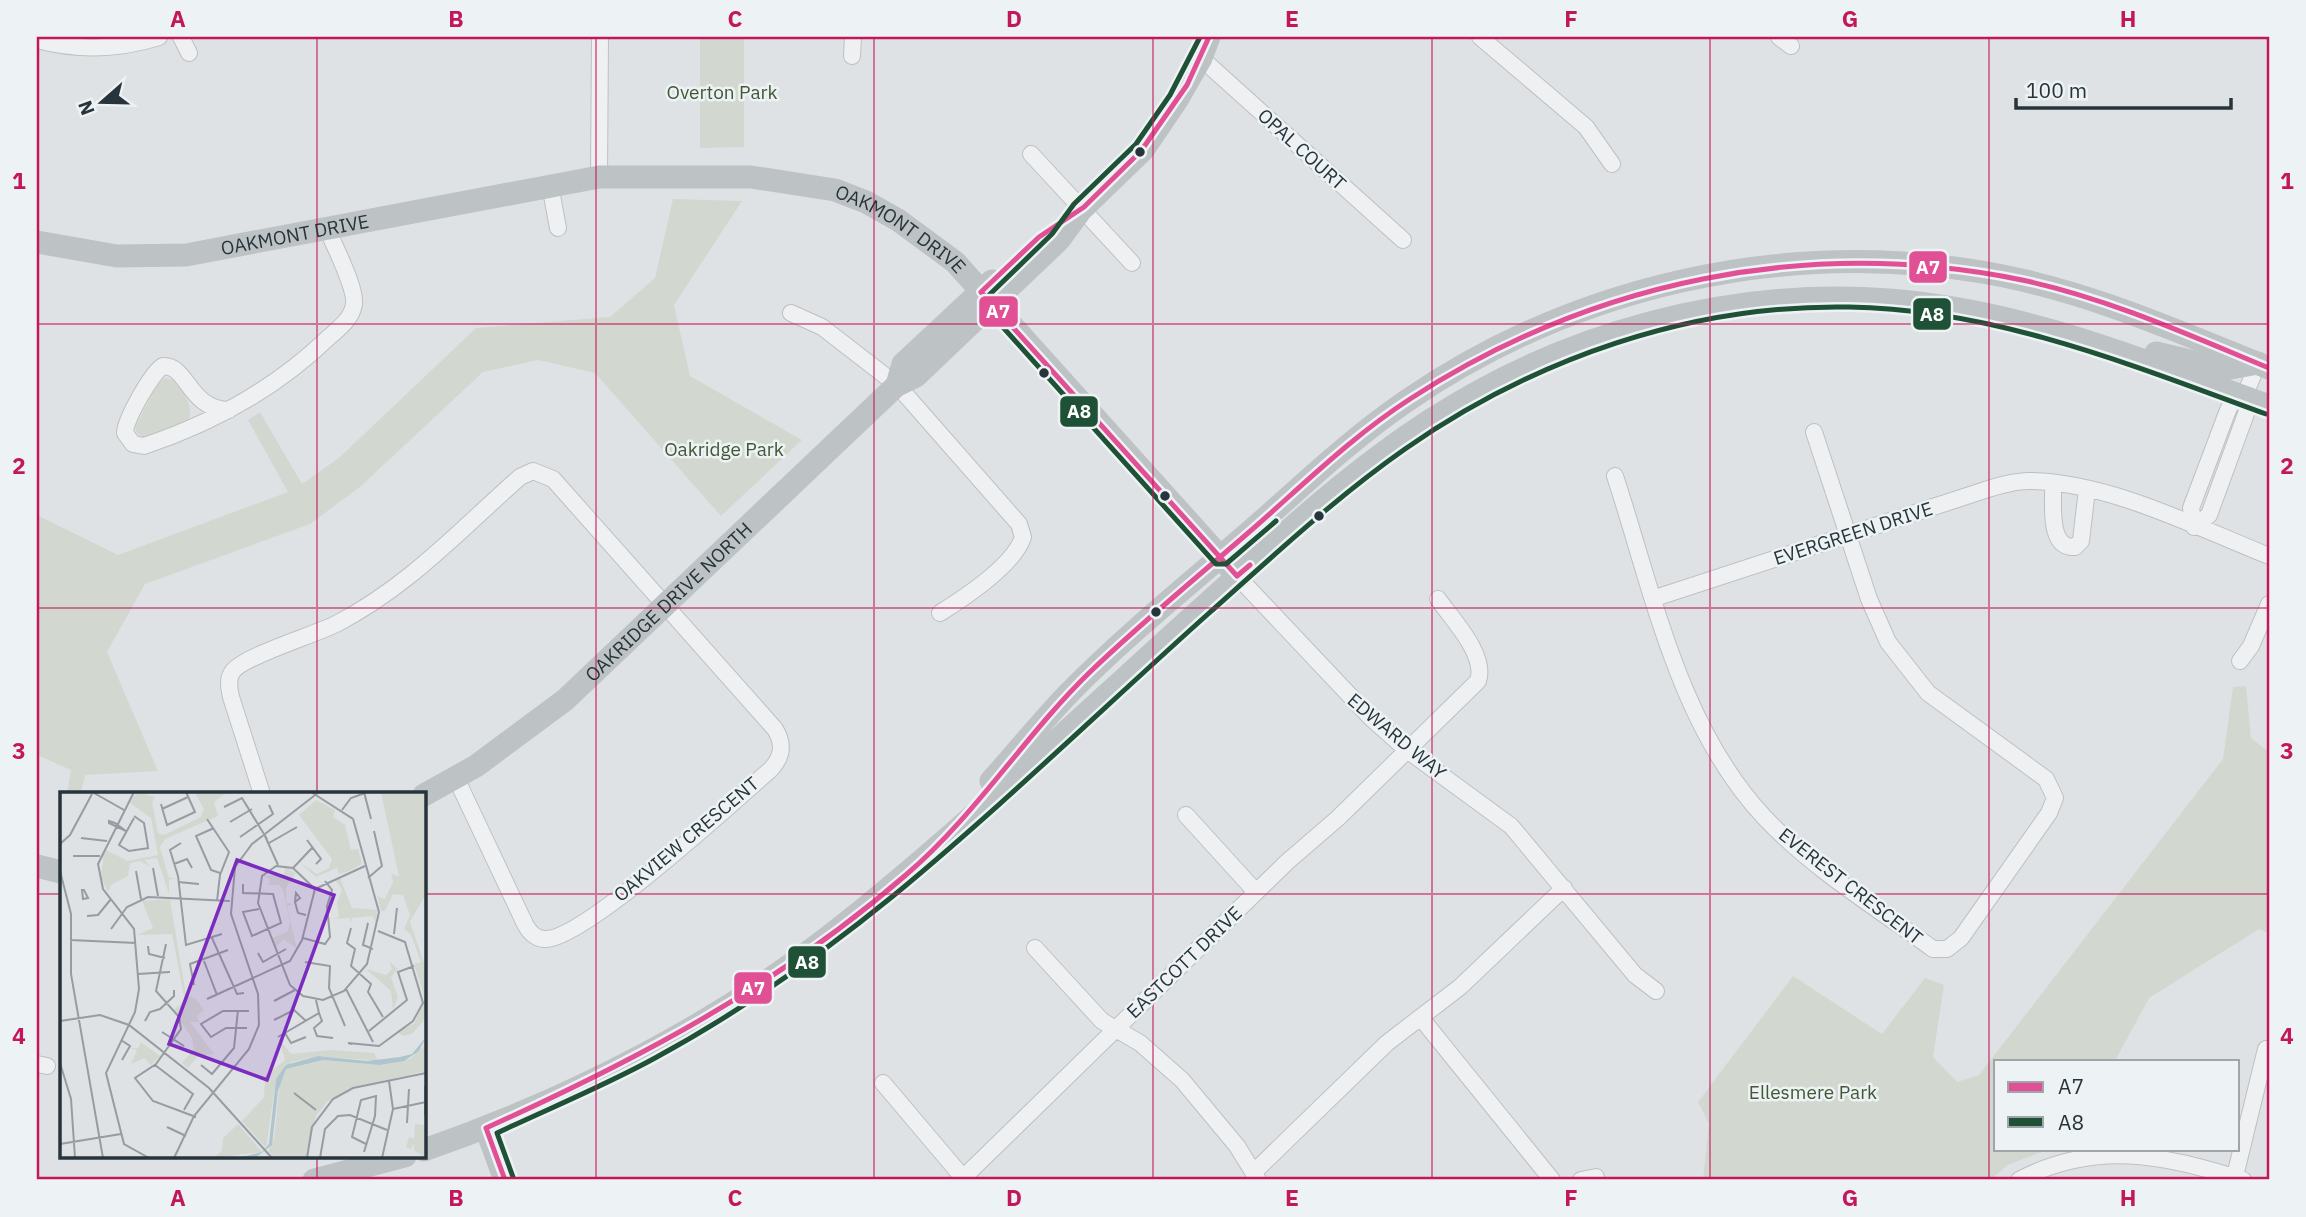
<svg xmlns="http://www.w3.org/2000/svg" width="2306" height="1217" viewBox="0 0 2306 1217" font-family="'IBM Plex Sans',sans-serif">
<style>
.green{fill:#d2d8d0}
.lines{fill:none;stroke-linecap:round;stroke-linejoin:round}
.street-casing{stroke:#bdc0c2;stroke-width:18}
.street{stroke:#eff0f1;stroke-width:16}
.secondary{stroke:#bdc2c4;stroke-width:23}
.bus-1-casing{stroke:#edf2f4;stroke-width:10}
.bus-2-casing{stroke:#edf2f4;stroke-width:10}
.bus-1{stroke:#e15095;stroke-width:5}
.bus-2{stroke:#1f5136;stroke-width:5}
.grid{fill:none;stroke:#c2185b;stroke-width:2;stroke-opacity:0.55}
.bus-dot{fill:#28343c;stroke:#edf2f4;stroke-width:2.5}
.labels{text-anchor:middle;stroke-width:5;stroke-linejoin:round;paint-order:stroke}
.park-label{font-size:19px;fill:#445736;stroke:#edf2f4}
.street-label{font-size:19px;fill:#28343c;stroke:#edf2f4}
.inset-road{fill:none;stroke:#969ca1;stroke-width:2}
.view{fill:#7b2cbf;fill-opacity:0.15;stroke:#7b2cbf;stroke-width:3.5}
.inset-edge{fill:none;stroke:#28343c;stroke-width:3.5}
.line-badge{stroke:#edf2f4;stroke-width:2.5}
.badge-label{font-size:19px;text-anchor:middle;font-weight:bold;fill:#fff}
.neatline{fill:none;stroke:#c2185b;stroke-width:2.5}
.grid-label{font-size:23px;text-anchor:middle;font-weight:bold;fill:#c2185b}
</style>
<rect width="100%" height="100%" fill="#dfe2e4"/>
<!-- green -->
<path class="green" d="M 700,37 L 744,37 L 744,147 L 700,148 Z
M 673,199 L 742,201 L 674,305 L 690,376 L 802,440 L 721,516 L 595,373 L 538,360 L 483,372 L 361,486 L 310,524 L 145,584 L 107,652 L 158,771 L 85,775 L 81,793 L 67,793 L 71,770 L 37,755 L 37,515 L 118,555 L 288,492 L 248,420 L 260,412 L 302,484 L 340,457 L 476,328 L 610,317 L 655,278 Z
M 165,378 L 175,380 C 183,394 195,405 188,421 L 145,439 L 137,433 L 135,427 L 157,385 Z
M 2246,686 L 2251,738 L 2269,752 L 2269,933 L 2259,929 L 2149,998 L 2115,1061 L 1996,1061 L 1996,1149 L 2049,1149 L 2008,1165 L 1990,1180 L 1703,1180 L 1709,1124 L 1698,1102 L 1793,976 L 1882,1034 L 1925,978 L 1944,985 L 1933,1057 L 1957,1082 L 1979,1075 L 2223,759 L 2233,687 Z"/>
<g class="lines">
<!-- street casing -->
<g class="street-casing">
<path id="street" d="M 181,37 L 189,53
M 1480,37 L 1586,127 L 1612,164
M 1779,37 L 1791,46
M 37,40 C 79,51 118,50 159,37
M 852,56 L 853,37
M 1201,58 L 1403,240
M 1031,154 L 1132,263
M 599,177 L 600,37
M 550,185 L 558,228
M 791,313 L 822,327 L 897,385 L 1019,524 L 1023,537 C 1014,565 964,598 940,613
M 229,410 C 188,409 188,365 163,366 C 152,372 125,420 125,433 L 133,444 L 144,446 C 213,423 276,388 328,338 C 338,329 352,319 354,304 C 356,287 334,246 327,228
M 1615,476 C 1653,592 1679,727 1765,818 C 1813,869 1877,908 1933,949 L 1947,949 L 1961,938 L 2049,813 L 2055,798 L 2046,779 L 1928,693 L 1888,642 L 1869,599 L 1814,432
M 2053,483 C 2054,502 2047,549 2075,547 L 2081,541 L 2087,489
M 2194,527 L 2209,515 L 2247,411 L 2244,397 L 2258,363
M 2194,527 L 2191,508 L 2228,410 L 2231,404 L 2244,397
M 1237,576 L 1371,718 L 1407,750 L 1511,826 L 1635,975 L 1656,991
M 1655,598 L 1982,491 C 1997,486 2013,481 2029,481 C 2109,482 2196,527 2269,556
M 2240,661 L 2251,646 L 2269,604
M 262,794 L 231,697 C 229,688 227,678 233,671 C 244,656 314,635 336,624 C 408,587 460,530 520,477 L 533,471 L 553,479 L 775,729 C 784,744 783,756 771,769 C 737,799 582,941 545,939 C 536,939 529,932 525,924 L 456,778
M 1186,815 L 1256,892
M 1035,948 L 1102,1021 L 1140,1043 L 1182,1080 L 1237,1146 L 1258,1180
M 1421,1018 L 1552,1180
M 37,1064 L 47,1066
M 883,1083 L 965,1180
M 1254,1172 L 1387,1043 L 1460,987 L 1564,888
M 963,1178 L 1287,862 L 1338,818 L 1478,681 C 1487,655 1452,619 1438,599
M 1581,1180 L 1596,1177
M 2019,1180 C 2096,1140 2164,1155 2243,1180
M 2234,1180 L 2266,1049"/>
</g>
<!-- street -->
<use href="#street" class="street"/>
<!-- secondary -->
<g class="secondary">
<path id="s1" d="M 37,242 L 117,256 L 186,255 L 599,177 L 751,177 L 835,190 L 866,202 L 898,220 L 955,262 L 1231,569"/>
<path d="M 2156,353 L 2225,369 L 2258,363"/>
<path d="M 897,385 L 903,364 L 992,281"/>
<path d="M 991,781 C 1017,752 1042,721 1069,693 C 1124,637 1187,586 1246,535 C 1298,490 1348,441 1405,402 C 1573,286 1781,239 1982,272 C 2083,289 2175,330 2269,368"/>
<path id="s2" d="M 424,795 L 476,766 L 565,700 L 897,385 L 916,376 L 1059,240 L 1081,210 L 1143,150 L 1177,100 L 1201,58 L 1209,37"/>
<path d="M 37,866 L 61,872"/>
<path d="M 486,1128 L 505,1180"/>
<path d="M 424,1150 C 574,1098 722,1022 846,923 C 966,827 1078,720 1191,618 C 1268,549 1344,476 1431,420 C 1565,333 1729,288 1889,300 C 2022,310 2145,361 2269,406"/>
<path d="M 314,1180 L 405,1156"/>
</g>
<!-- bus-1 casing -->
<g class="bus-1-casing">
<path id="bus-1" d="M 1209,37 L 1187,85 L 1141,151 L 1084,207 L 1039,237 L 981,292 L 1237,576 L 1250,565
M 505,1180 L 486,1128 C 639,1059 779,985 907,874 C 976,815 1025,735 1090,672 C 1141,623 1195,579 1248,533 C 1301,487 1351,437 1410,399 C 1592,281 1808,236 2022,280 C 2107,298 2189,335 2269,368"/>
</g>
<!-- bus-2 casing -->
<g class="bus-2-casing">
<path id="bus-2" d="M 1200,37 L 1170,95 L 1136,144 L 1074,204 L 1052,234 L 986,298 L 983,305 L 1216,564 L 1226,564 L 1276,521
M 513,1177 L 497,1133 C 550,1108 604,1086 655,1058 C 740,1012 818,957 893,896 C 1002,806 1103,708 1208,614 C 1272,557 1335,498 1405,449 C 1534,359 1690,304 1849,307 C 1994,309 2132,365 2266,414"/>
</g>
<!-- bus-1 -->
<use href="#bus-1" class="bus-1"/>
<!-- bus-2 -->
<use href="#bus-2" class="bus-2"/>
</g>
<!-- grid -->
<path class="grid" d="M 317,37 L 317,794M 596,37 L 596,1180M 874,37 L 874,1180M 1153,37 L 1153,1180M 1432,37 L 1432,1180M 1710,37 L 1710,1180M 1989,37 L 1989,1180M 37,324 L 2269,324M 37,608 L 2269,608M 37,894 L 61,894M 424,894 L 2269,894M 317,1156 L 317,1180"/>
<!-- markers -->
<g class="bus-dot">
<circle cx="1140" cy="152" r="6"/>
<circle cx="1044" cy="373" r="6"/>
<circle cx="1165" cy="496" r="6"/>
<circle cx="1319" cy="516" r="6"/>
<circle cx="1156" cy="612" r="6"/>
</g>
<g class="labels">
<!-- park labels -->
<g class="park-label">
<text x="722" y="99">Overton Park</text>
<text x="724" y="456">Oakridge Park</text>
<text x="1813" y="1099">Ellesmere Park</text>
</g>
<!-- street labels -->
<g class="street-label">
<text transform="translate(1302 149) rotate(42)" y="7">OPAL COURT</text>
<text dy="7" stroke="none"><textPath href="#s1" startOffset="884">OAKMONT DRIVE</textPath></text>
<text dy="7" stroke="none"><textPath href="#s1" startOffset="261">OAKMONT DRIVE</textPath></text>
<text transform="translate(1853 533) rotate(-18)" y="7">EVERGREEN DRIVE</text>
<text dy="7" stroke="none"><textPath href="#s2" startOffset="313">OAKRIDGE DRIVE NORTH</textPath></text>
<text transform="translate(1397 736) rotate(40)" y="7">EDWARD WAY</text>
<text transform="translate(686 839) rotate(-40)" y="7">OAKVIEW CRESCENT</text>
<text transform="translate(1851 886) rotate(38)" y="7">EVEREST CRESCENT</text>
<text transform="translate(1184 962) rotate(-44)" y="7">EASTCOTT DRIVE</text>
</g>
</g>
<!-- overview -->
<g transform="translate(60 792)">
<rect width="366" height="366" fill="#dfe2e4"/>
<path d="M 77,0 L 95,5 L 92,10 L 98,41 L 104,43 L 141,25 L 144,17 L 135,1 L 127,0 L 168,0 L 154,10 L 158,24 L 105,47 L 100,55 L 109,86 L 116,86 L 109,88 L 109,102 L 97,66 L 85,68 L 90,75 L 81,69 L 70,71 L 68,84 L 51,93 L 48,100 L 41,85 L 44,57 L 68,69 L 98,63 L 91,26 L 70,11 ZM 321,0 L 366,0 L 366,102 L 350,130 L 364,171 L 366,191 L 366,226 L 352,242 L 343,244 L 337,239 L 354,232 L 365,207 L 354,172 L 361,170 L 351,143 L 344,137 L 350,123 L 343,103 L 333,102 L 325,119 L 321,119 L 317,104 L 325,107 L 333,90 L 331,81 L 339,85 ZM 256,8 L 275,18 L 273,25 L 285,33 L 291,58 L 298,57 L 302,72 L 289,79 L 279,82 L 277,76 L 256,85 L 239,70 L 257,82 L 269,76 L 272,67 L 239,23 ZM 225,75 L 236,81 L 226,96 L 226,111 L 234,112 L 227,114 L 237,157 L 224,147 L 216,155 L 212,146 L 227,140 L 230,131 L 223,98 L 219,93 L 208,93 L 210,87 L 204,84 L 224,82 ZM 280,86 L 292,116 L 317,118 L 316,132 L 313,124 L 292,126 L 291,132 L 290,126 L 273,127 L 279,125 L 277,111 L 282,98 L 275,87 ZM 110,107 L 126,203 L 136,207 L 144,218 L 137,224 L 139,230 L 130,230 L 154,262 L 138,264 L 128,276 L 122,271 L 134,257 L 132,246 L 113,218 L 125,209 L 112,142 L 77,143 L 93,136 L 82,109 ZM 329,169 L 338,177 L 331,185 L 338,205 L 333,218 L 331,199 L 306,177 L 326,183 L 332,177 ZM 219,247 L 231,262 L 271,258 L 314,261 L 318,269 L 258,264 L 232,270 L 216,287 L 206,356 L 182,329 L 204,305 L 205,284 L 225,268 ZM 81,250 L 100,264 L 91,273 L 84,266 L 71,272 L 77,258 L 71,256 L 78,256 ZM 366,252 L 366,279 L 293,295 L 267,310 L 256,324 L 246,366 L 214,366 L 208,359 L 214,347 L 220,290 L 226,277 L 263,268 L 322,273 L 350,267 ZM 178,332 L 202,360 L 153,366 L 162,359 L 163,346 ZM 355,332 L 366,333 L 366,366 L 354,358 L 354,351 L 351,357 L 346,355 L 349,345 L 354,347 Z" fill="#d2d8d0"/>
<path d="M 366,245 L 359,259 L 344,269 L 320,273 L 263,268 L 226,277 L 218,299 L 212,353 L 195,366 L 177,366 L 202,360 L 209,352 L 216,287 L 226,273 L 258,264 L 307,269 L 340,265 L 352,262 Z" fill="#afc5ce"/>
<path class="inset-road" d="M 74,0 L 38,72 L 43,97 L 74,137 L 79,197 L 75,220 L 46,281 L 64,352 L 89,366M 251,0 L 293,27 L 319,120 L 307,172 L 284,199 L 263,208 L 243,204 L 230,193 L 198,111 L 202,84 L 216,74 L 233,76 L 255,97M 304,0 L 311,27M 34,1 L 64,18M 101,12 L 107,33 L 135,20 L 126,0M 164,15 L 182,6 L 207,47M 102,17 L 128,5M 282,18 L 291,6 L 305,1M 74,24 L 84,31 L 88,55M 74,26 L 59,53 L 69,59 L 89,56M 147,27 L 169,60 L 160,83 L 157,109M 49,29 L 55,31 L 66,39 L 49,31 ZM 170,30 L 192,17M 154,36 L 136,44 L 151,78 L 160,81M 205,44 L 218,73M 180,45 L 213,22 L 209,13M 21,46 L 47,49M 247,48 L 261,67 L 256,72M 121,51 L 110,58 L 118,84 L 126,153 L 162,142M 209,51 L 237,35M 0,52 L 10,43 L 32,2M 13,64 L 40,64M 114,72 L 127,67 L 132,76M 93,76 L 98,104M 233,76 L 252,56M 0,79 L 11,122 L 11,182 L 43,366M 76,79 L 81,107M 308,86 L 322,74 L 314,39M 118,90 L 139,92M 183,92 L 183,101 L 213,102 L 221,131 L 192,144 L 183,120 L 199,117M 22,98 L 24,98 L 28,106 L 23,107 ZM 235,110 L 240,106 L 236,101 L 235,110 L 238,121 L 246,123M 27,124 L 38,123 L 51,107M 307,135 L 308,131 L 303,153 L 313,157M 291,136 L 287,151 L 295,157 L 291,174 L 311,192 L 308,200 L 323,225M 51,137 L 67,115 L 88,105 L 170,109M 334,142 L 337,116M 152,146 L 177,202 L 184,201M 243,146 L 265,152 L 270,145 L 267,114 L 272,98 L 265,89M 10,148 L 76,151M 106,152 L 96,199 L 119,225 L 121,237 L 96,272 L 75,286 L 93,309 L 136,325M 88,154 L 89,162 L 105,166M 198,161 L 203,170 L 226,157M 144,169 L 157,203M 245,170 L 270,174 L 269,196 L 285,234M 78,182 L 110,180M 134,193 L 130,172 L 168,158M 286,197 L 313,250M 147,207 L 230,169 L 242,148 L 255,97 L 305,74M 214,209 L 235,198M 259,221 L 262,229 L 254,236 L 257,244 L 273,246M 214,228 L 234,218 L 246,229M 0,229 L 40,223 L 69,233 L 149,296 L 212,366M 85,229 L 90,220 L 100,217 L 114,204 L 114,198M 187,236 L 166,236 L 151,245 L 141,232 L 163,219 L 189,219M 309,239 L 347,208 L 338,180 L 354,174M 102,240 L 124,254M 225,241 L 231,251 L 246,245M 218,245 L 259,221 L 256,208M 61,248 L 70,254 L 62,268M 292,252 L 288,251 L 319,254 L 353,229 L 363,211 L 345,150 L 318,139M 0,271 L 11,307 L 15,366M 95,273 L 133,302 L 124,318M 141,273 L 152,282 L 174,256 L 178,218M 234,301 L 256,318M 333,317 L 366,310M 365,323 L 365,294M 347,331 L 349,297M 107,335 L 126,344M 0,352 L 61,342M 304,360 L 315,324 L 316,304 L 301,308 L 292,345 L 306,352M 114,366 L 134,324 L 189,257 L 199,233 L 198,202 L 171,122 L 175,75 L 192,52 L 259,0M 247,366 L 252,335 L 273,307 L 293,296 L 366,281M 260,366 L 265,337 L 278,324 L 290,323 L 327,338M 322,366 L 333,317 L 329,289"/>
<path class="view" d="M 177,68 L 274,103 L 207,288 L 109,252 Z"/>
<rect width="366" height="366" class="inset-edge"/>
</g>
<g class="line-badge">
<rect x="1908" y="250" width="40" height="34" rx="7" fill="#e15095"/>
<rect x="978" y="295" width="41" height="33" rx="7" fill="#e15095"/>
<rect x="1912" y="297" width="40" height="34" rx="7" fill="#1f5136"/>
<rect x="1059" y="395" width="40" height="33" rx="7" fill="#1f5136"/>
<rect x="787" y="945" width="40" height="34" rx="7" fill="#1f5136"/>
<rect x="733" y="971" width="40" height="34" rx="7" fill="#e15095"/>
</g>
<g class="badge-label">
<text x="1928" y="274">A7</text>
<text x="998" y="318">A7</text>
<text x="1932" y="321">A8</text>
<text x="1079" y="418">A8</text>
<text x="807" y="969">A8</text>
<text x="753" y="995">A7</text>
</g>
<!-- border -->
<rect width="2306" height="1217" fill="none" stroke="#edf2f4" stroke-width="77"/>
<!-- legend -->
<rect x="1994" y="1060" width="245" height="91" fill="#edf2f4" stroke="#9ea6aa" stroke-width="2"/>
<rect x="2008" y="1082" width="35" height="10" fill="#e15095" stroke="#9ea6aa" stroke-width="2"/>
<text x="2058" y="1094" font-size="21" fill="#28343c">A7</text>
<rect x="2008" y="1117" width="35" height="10" fill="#1f5136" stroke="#9ea6aa" stroke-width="2"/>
<text x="2058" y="1130" font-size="21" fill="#28343c">A8</text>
<!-- north arrow -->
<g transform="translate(102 102) rotate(250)" stroke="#edf2f4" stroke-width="5" paint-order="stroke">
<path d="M0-5L12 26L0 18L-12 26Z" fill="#28343c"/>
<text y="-10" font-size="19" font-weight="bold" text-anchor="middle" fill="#28343c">N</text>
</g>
<!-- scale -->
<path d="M2016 98v10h215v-10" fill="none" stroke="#28343c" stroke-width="3.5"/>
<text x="2026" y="98" font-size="21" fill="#28343c" stroke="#edf2f4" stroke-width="5" paint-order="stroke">100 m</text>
<rect x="38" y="38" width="2230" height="1140" class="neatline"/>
<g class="grid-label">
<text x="178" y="27">A</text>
<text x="456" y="27">B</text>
<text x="735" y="27">C</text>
<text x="1014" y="27">D</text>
<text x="1292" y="27">E</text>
<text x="1571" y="27">F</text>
<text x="1850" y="27">G</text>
<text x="2128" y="27">H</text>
<text x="19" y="189">1</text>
<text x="2287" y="189">1</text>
<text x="19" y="474">2</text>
<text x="2287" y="474">2</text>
<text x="19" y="759">3</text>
<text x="2287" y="759">3</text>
<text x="19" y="1044">4</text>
<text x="2287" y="1044">4</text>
<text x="178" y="1206">A</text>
<text x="456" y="1206">B</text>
<text x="735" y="1206">C</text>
<text x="1014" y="1206">D</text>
<text x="1292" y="1206">E</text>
<text x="1571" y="1206">F</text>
<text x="1850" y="1206">G</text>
<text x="2128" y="1206">H</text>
</g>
</svg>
